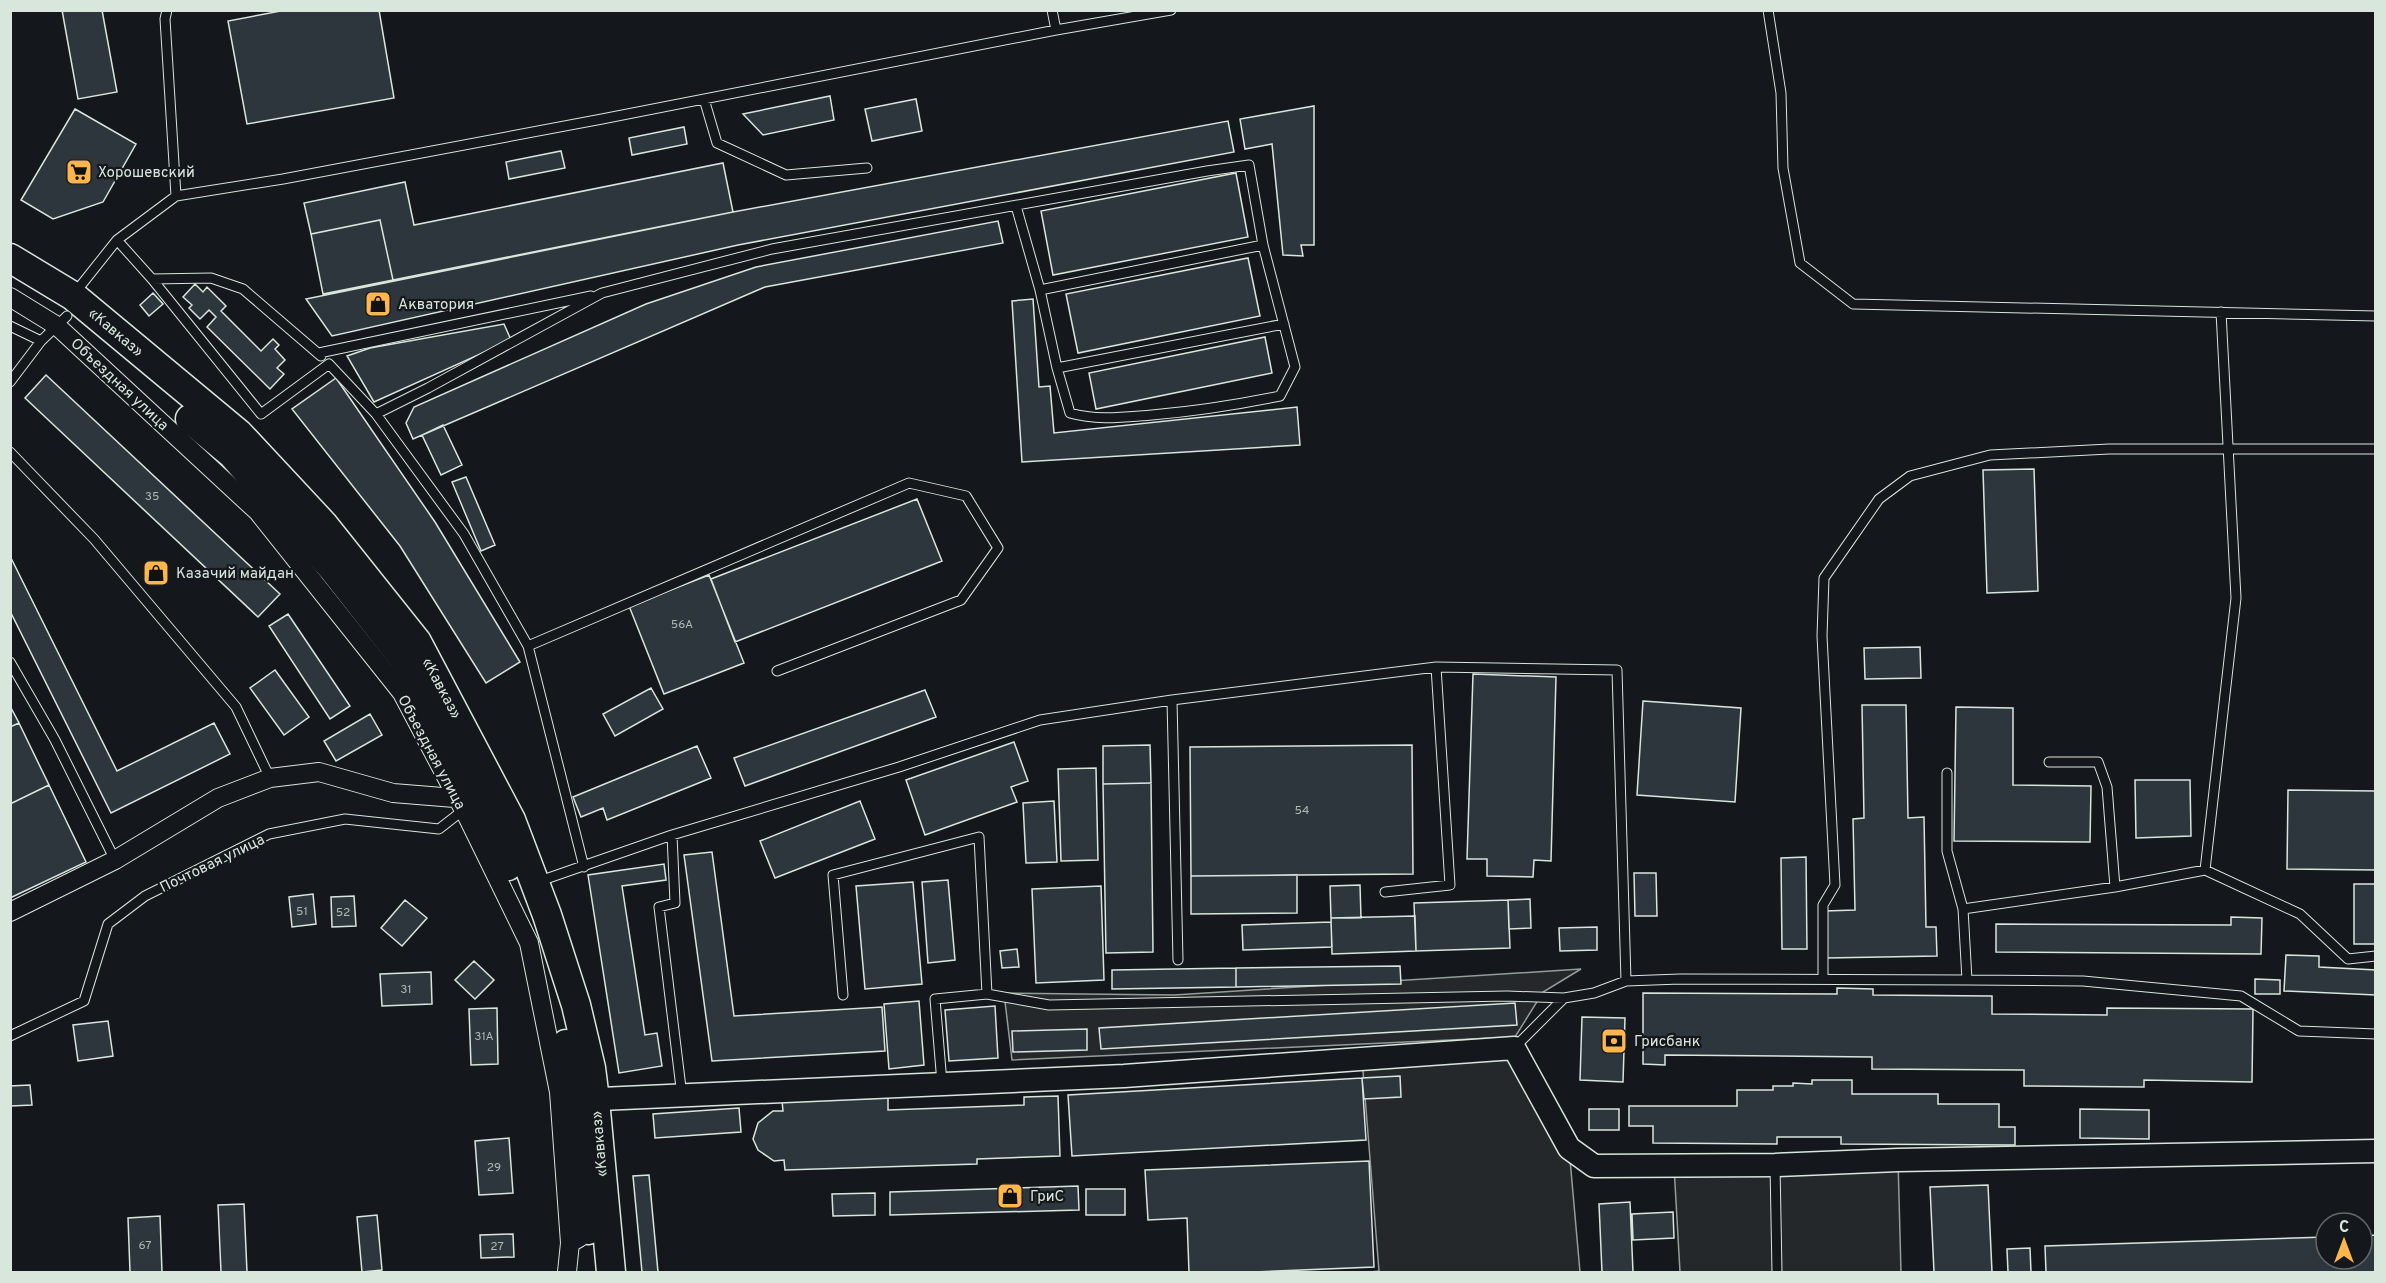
<svg xmlns="http://www.w3.org/2000/svg" width="2386" height="1283" viewBox="0 0 2386 1283" font-family="Overpass,sans-serif">
<style>
.parking{fill:#24282b;stroke:#939e99;stroke-width:1.5}
.building{fill:#2c363c;stroke:#d8e6dc;stroke-width:1.5}
.lines{fill:none;stroke-linecap:round;stroke-linejoin:round}
.service-casing{stroke:#d8e6dc;stroke-width:11}
.minor-casing{stroke:#d8e6dc;stroke-width:20}
.tertiary-casing{stroke:#d8e6dc;stroke-width:25}
.primary-casing{stroke:#d8e6dc;stroke-width:31}
.service{stroke:#14181c;stroke-width:9}
.minor{stroke:#14181c;stroke-width:18}
.tertiary{stroke:#14181c;stroke-width:22}
.primary{stroke:#14181c;stroke-width:28}
.labels{text-anchor:middle;stroke-width:4.5;stroke-linejoin:round;paint-order:stroke}
.number-label{font-size:12px;fill:#adbab4}
.poi-label{font-size:15px;fill:#d8e6dc;stroke:#14181c;text-anchor:start}
.street-label{font-size:15px;fill:#d8e6dc;stroke:#14181c}
</style>
<rect width="100%" height="100%" fill="#14181c"/>
<!-- parking -->
<path class="parking" d="M 1581,969 L 1543,992 L 1515,1037 L 1012,1060 L 1004,993 L 1174,995 Z
M 1514,1048 L 1569,1148 L 1580,1272 L 1370,1272 L 1379,1271 L 1362,1059 Z
M 1898,1160 L 1901,1272 L 1680,1272 L 1674,1166 Z"/>
<!-- building -->
<path class="building" d="M 62,10 L 102,10 L 117,92 L 78,99 Z
M 286,10 L 379,10 L 394,98 L 247,124 L 228,21 Z
M 830,96 L 834,120 L 763,135 L 743,114 Z
M 916,99 L 922,131 L 872,141 L 865,109 Z
M 1314,106 L 1314,245 L 1301,245 L 1303,256 L 1283,255 L 1272,144 L 1245,149 L 1240,119 Z
M 75,109 L 136,144 L 103,202 L 53,219 L 21,200 Z
M 1228,121 L 1234,152 L 738,245 L 332,336 L 306,299 L 733,212 Z
M 684,127 L 687,144 L 632,155 L 629,138 Z
M 561,151 L 565,168 L 509,179 L 506,162 Z
M 723,163 L 733,212 L 393,280 L 380,220 L 311,234 L 304,203 L 405,182 L 414,225 Z
M 1236,173 L 1248,237 L 1053,275 L 1041,211 Z
M 380,220 L 393,280 L 323,294 L 311,234 Z
M 998,221 L 1003,243 L 765,287 L 413,439 L 406,423 L 414,407 L 646,304 L 756,267 Z
M 1248,258 L 1260,316 L 1078,353 L 1066,294 Z
M 195,284 L 203,292 L 207,287 L 226,306 L 221,311 L 261,351 L 273,339 L 279,345 L 275,349 L 285,360 L 277,368 L 284,374 L 270,389 L 207,327 L 216,317 L 209,310 L 200,319 L 189,308 L 192,305 L 183,297 Z
M 153,293 L 163,304 L 149,316 L 140,305 Z
M 1033,299 L 1039,387 L 1050,386 L 1054,433 L 1297,407 L 1300,445 L 1022,462 L 1012,301 Z
M 504,324 L 511,340 L 374,402 L 347,356 L 370,348 Z
M 1265,337 L 1272,373 L 1096,409 L 1089,373 Z
M 46,375 L 280,594 L 258,617 L 25,398 Z
M 336,378 L 435,522 L 520,662 L 486,683 L 400,546 L 292,409 Z
M 443,425 L 462,465 L 441,475 L 422,435 Z
M 2034,469 L 2038,591 L 1987,593 L 1983,470 Z
M 466,477 L 495,545 L 481,551 L 452,482 Z
M 917,499 L 942,561 L 735,642 L 711,579 Z
M 10,556 L 117,771 L 214,723 L 230,754 L 111,813 L 10,611 Z
M 709,575 L 744,663 L 664,694 L 629,606 Z
M 288,614 L 350,706 L 330,719 L 269,626 Z
M 1920,647 L 1921,678 L 1865,679 L 1864,648 Z
M 275,670 L 309,717 L 284,735 L 250,688 Z
M 1473,674 L 1556,677 L 1551,861 L 1534,860 L 1533,877 L 1487,876 L 1487,859 L 1467,859 Z
M 651,688 L 663,709 L 615,736 L 603,714 Z
M 925,690 L 936,717 L 745,786 L 734,758 Z
M 1643,701 L 1741,708 L 1735,802 L 1637,795 Z
M 1862,705 L 1906,705 L 1908,818 L 1924,817 L 1926,927 L 1936,927 L 1937,956 L 1826,958 L 1825,911 L 1855,910 L 1853,819 L 1864,818 Z
M 10,706 L 19,723 L 10,727 Z
M 1956,707 L 2013,708 L 2013,785 L 2091,786 L 2090,842 L 1954,841 Z
M 370,714 L 382,735 L 336,761 L 324,741 Z
M 19,723 L 49,785 L 10,804 L 10,727 Z
M 1014,742 L 1028,781 L 1011,787 L 1017,802 L 925,835 L 906,780 Z
M 1150,745 L 1151,783 L 1103,784 L 1103,746 Z
M 1412,745 L 1413,874 L 1191,876 L 1190,747 Z
M 697,746 L 711,778 L 607,820 L 603,808 L 581,817 L 573,797 Z
M 1096,768 L 1098,860 L 1061,861 L 1058,769 Z
M 2135,780 L 2190,780 L 2191,836 L 2136,838 Z
M 1151,783 L 1153,952 L 1106,953 L 1103,784 Z
M 49,785 L 86,862 L 10,898 L 10,804 Z
M 2288,790 L 2376,791 L 2376,870 L 2287,869 Z
M 860,801 L 875,839 L 775,878 L 760,841 Z
M 1054,801 L 1057,862 L 1026,863 L 1023,803 Z
M 712,852 L 734,1016 L 882,1007 L 885,1051 L 712,1061 L 684,855 Z
M 1806,857 L 1807,949 L 1782,949 L 1781,858 Z
M 664,864 L 666,880 L 622,886 L 645,1035 L 657,1033 L 662,1066 L 619,1073 L 588,875 Z
M 1634,873 L 1656,873 L 1657,916 L 1635,916 Z
M 1297,875 L 1297,913 L 1191,914 L 1191,876 Z
M 948,880 L 955,960 L 928,963 L 922,882 Z
M 913,882 L 922,984 L 865,989 L 856,886 Z
M 2354,884 L 2376,884 L 2376,944 L 2354,944 Z
M 1360,885 L 1361,918 L 1331,918 L 1330,886 Z
M 1101,886 L 1104,980 L 1036,983 L 1032,889 Z
M 313,894 L 316,924 L 292,927 L 289,897 Z
M 354,896 L 356,926 L 332,927 L 331,897 Z
M 1530,899 L 1531,928 L 1509,929 L 1508,900 Z
M 405,900 L 427,918 L 402,946 L 381,928 Z
M 1508,900 L 1510,948 L 1416,951 L 1414,903 Z
M 1415,916 L 1416,951 L 1332,954 L 1331,918 Z
M 2231,917 L 2262,918 L 2261,954 L 1996,952 L 1996,924 L 2231,925 Z
M 1331,922 L 1332,947 L 1243,950 L 1242,925 Z
M 1597,927 L 1597,950 L 1560,951 L 1559,928 Z
M 1017,949 L 1019,967 L 1002,968 L 1000,951 Z
M 2286,955 L 2319,956 L 2319,967 L 2376,970 L 2376,995 L 2284,991 Z
M 474,961 L 494,980 L 475,999 L 455,980 Z
M 1400,966 L 1401,984 L 1236,987 L 1236,968 Z
M 1236,968 L 1236,987 L 1112,989 L 1112,970 Z
M 431,972 L 432,1004 L 382,1006 L 380,974 Z
M 2255,979 L 2280,980 L 2280,994 L 2255,994 Z
M 1837,988 L 1873,989 L 1873,995 L 1992,996 L 1992,1014 L 2107,1015 L 2107,1008 L 2253,1009 L 2252,1082 L 2144,1080 L 2144,1087 L 2024,1086 L 2024,1070 L 1872,1069 L 1872,1057 L 1665,1055 L 1665,1065 L 1643,1064 L 1643,993 L 1837,994 Z
M 919,1001 L 924,1065 L 889,1069 L 884,1004 Z
M 1515,1003 L 1517,1025 L 1101,1049 L 1099,1028 Z
M 995,1006 L 998,1058 L 949,1061 L 945,1010 Z
M 497,1008 L 498,1064 L 471,1065 L 469,1009 Z
M 1582,1017 L 1625,1018 L 1623,1082 L 1580,1080 Z
M 108,1021 L 113,1056 L 78,1061 L 73,1025 Z
M 1087,1029 L 1087,1050 L 1013,1052 L 1012,1031 Z
M 1400,1076 L 1401,1097 L 1364,1099 L 1362,1078 Z
M 1362,1078 L 1366,1140 L 1072,1156 L 1068,1095 Z
M 1812,1080 L 1852,1080 L 1852,1094 L 1938,1094 L 1938,1104 L 1999,1104 L 1999,1127 L 2015,1127 L 2015,1145 L 1841,1144 L 1841,1137 L 1777,1137 L 1777,1144 L 1653,1143 L 1653,1126 L 1629,1126 L 1629,1106 L 1737,1106 L 1737,1090 L 1773,1090 L 1773,1086 L 1793,1086 L 1793,1083 L 1812,1084 Z
M 30,1085 L 32,1105 L 11,1106 L 10,1086 Z
M 1058,1096 L 1060,1156 L 977,1159 L 977,1164 L 785,1170 L 784,1160 L 774,1161 L 758,1150 L 753,1139 L 758,1123 L 773,1111 L 783,1111 L 782,1101 L 888,1098 L 888,1110 L 1024,1105 L 1024,1097 Z
M 739,1108 L 741,1132 L 655,1138 L 653,1114 Z
M 1589,1109 L 1619,1109 L 1619,1130 L 1589,1130 Z
M 2080,1109 L 2149,1110 L 2149,1139 L 2080,1138 Z
M 509,1138 L 513,1193 L 479,1195 L 475,1141 Z
M 1369,1161 L 1374,1267 L 1255,1272 L 1189,1272 L 1187,1218 L 1148,1220 L 1145,1170 Z
M 649,1175 L 658,1272 L 642,1272 L 633,1176 Z
M 1988,1185 L 1992,1272 L 1934,1272 L 1930,1187 Z
M 1078,1186 L 1079,1210 L 890,1215 L 890,1192 Z
M 1086,1189 L 1125,1189 L 1125,1215 L 1086,1215 Z
M 875,1193 L 875,1215 L 833,1216 L 832,1194 Z
M 1630,1202 L 1633,1272 L 1602,1272 L 1599,1204 Z
M 244,1204 L 247,1272 L 221,1272 L 218,1205 Z
M 1673,1212 L 1674,1238 L 1633,1240 L 1632,1214 Z
M 377,1215 L 382,1270 L 362,1272 L 357,1217 Z
M 160,1216 L 162,1272 L 130,1272 L 128,1218 Z
M 513,1234 L 514,1257 L 481,1258 L 480,1235 Z
M 2376,1235 L 2376,1272 L 2046,1272 L 2045,1246 L 2326,1237 L 2326,1259 L 2362,1259 L 2362,1236 Z
M 2030,1248 L 2031,1272 L 2008,1272 L 2007,1249 Z"/>
<g class="lines">
<!-- service casing -->
<g class="service-casing">
<path id="service" d="M 167,10 L 165,19 L 176,196
M 1052,10 L 1056,30
M 1768,10 L 1781,93 L 1783,168 L 1800,263 L 1853,304 L 2376,316
M 704,99 L 717,143 L 786,175 L 867,168
M 117,240 L 152,279 L 261,414 L 329,364 L 376,414 L 464,534 L 528,646
M 152,279 L 211,278 L 243,289 L 321,356
M 1040,290 L 1263,245
M 74,294 L 117,240 L 176,196 L 283,179 L 602,119 L 1056,30 L 1171,10
M 10,326 L 41,341
M 319,353 L 591,296
M 1057,368 L 1284,324
M 10,382 L 41,341 L 67,316
M 376,414 L 428,388 L 602,293 L 772,249 L 1207,171 L 1249,165 L 1263,245 L 1295,367 L 1280,396 C 1236,405 1197,411 1152,415 C 1124,417 1098,421 1070,413 L 1057,368 L 1040,290 L 1016,206
M 10,452 L 94,539 L 236,707 L 270,778
M 10,662 L 55,740 L 115,860
M 1436,667 L 1617,670 L 1626,981
M 2049,762 L 2098,762 L 2107,787 L 2115,887
M 672,835 L 675,903 L 659,907 L 682,1096
M 584,867 L 528,646 L 909,483 L 966,496 L 998,548 L 961,600 L 777,671
M 2205,870 L 2236,598 L 2221,312
M 537,882 L 672,835 L 899,767 L 1040,720 L 1172,700
M 1963,909 L 2115,887 L 2205,870 L 2300,914 L 2348,959 L 2376,956
M 1178,960 L 1172,700 L 1436,667 L 1450,885 L 1385,892
M 1823,978 L 1823,905 L 1835,885 L 1822,636 L 1824,578 L 1879,499 L 1910,476 L 1990,455 L 2109,449 L 2376,449
M 1967,980 L 2083,981 L 2241,996 L 2299,1031 L 2376,1034
M 987,994 L 1049,1005 L 1507,996 L 1564,998 L 1514,1048
M 843,995 L 833,875 L 979,837 L 987,994 L 935,999 L 942,1083
M 1564,998 L 1594,993 L 1626,981 L 1680,979 L 1967,980 L 1963,909 L 1947,851 L 1947,773
M 10,1036 L 84,1001 L 108,924 L 145,896 L 269,834 L 345,819 L 439,829 L 466,808
M 1775,1165 L 1777,1272"/>
</g>
<!-- minor casing -->
<g class="minor-casing">
<path id="minor" d="M 10,297 L 57,326 L 258,512 L 402,693 L 468,818 L 529,943 L 559,1092 L 570,1243
M 10,912 L 115,860 L 218,798 L 270,778 L 319,772 L 393,793 L 467,799
M 567,1272 L 570,1243 L 579,1238"/>
</g>
<!-- tertiary casing -->
<g class="tertiary-casing">
<path id="tertiary" d="M 578,1100 L 1124,1076 L 1514,1048 L 1569,1148 L 1594,1166 L 1775,1165 L 1898,1160 L 2376,1151"/>
</g>
<!-- primary casing -->
<g class="primary-casing">
<path id="primary" d="M 10,258 L 73,296 L 239,434 L 323,524 L 417,642 L 511,820 L 547,915 L 576,1005 L 591,1068 L 595,1100 L 611,1272
M 190,419 L 232,454 L 334,570 L 403,658 L 498,839 L 508,866
M 566,1044 L 571,1071 L 588,1230"/>
</g>
<!-- service -->
<use href="#service" class="service"/>
<!-- minor -->
<use href="#minor" class="minor"/>
<!-- tertiary -->
<use href="#tertiary" class="tertiary"/>
<!-- primary -->
<use href="#primary" class="primary"/>
</g>
<!-- icons -->
<defs>
<g id="supermarket-square" transform="scale(1.35)"><rect x="-9" y="-9" width="18" height="18" rx="4" fill="#ffb74d" stroke="#14181c"/><path d="M-6-5.5h2.5l.6 2H6L4.5 2H-2.5L-4.4-4H-6ZM-1.5 3.2a1.3 1.3 0 1 0 .1 0ZM3 3.2a1.3 1.3 0 1 0 .1 0Z" fill="#111"/></g>
<g id="shop-square" transform="scale(1.35)"><rect x="-9" y="-9" width="18" height="18" rx="4" fill="#ffb74d" stroke="#14181c"/><path d="M-5-2.5h2.3a2.7 3.5 0 0 1 5.4 0H5L5.5 6h-11ZM-1.5-2.5h3a1.5 2.3 0 0 0-3 0Z" fill="#111"/></g>
<g id="bank-square" transform="scale(1.35)"><rect x="-9" y="-9" width="18" height="18" rx="4" fill="#ffb74d" stroke="#14181c"/><path d="M-6-4H6V4H-6ZM0-2.3a2.3 2.3 0 1 0 0 4.6a2.3 2.3 0 1 0 0-4.6Z" fill="#111"/></g>
</defs>
<g fill-rule="evenodd">
<use href="#supermarket-square" x="79" y="172"/>
<use href="#shop-square" x="378" y="304"/>
<use href="#shop-square" x="156" y="573"/>
<use href="#bank-square" x="1614" y="1041"/>
<use href="#shop-square" x="1010" y="1196"/>
</g>
<g class="labels">
<!-- number labels -->
<g class="number-label">
<text x="152" y="500">35</text>
<text x="682" y="628">56А</text>
<text x="1302" y="814">54</text>
<text x="302" y="915">51</text>
<text x="343" y="916">52</text>
<text x="406" y="993">31</text>
<text x="484" y="1040">31А</text>
<text x="494" y="1171">29</text>
<text x="145" y="1249">67</text>
<text x="497" y="1250">27</text>
</g>
<!-- poi labels -->
<g class="poi-label">
<text x="98" y="177">Хорошевский</text>
<text x="398" y="309">Акватория</text>
<text x="176" y="578">Казачий майдан</text>
<text x="1634" y="1046">Грисбанк</text>
<text x="1030" y="1201">ГриС</text>
</g>
<!-- street labels -->
<g class="street-label">
<text transform="translate(116 332) rotate(40)" y="5">«Кавказ»</text>
<text transform="translate(120 384) rotate(43)" y="5">Объездная улица</text>
<text transform="translate(442 688) rotate(62)" y="5">«Кавказ»</text>
<text transform="translate(432 752) rotate(62)" y="5">Объездная улица</text>
<text transform="translate(212 863) rotate(-26)" y="5">Почтовая улица</text>
<text transform="translate(599 1144) rotate(-95)" y="5">«Кавказ»</text>
</g>
</g>
<!-- border -->
<rect width="2386" height="1283" fill="none" stroke="#d8e6dc" stroke-width="24"/>
<!-- north arrow -->
<g transform="translate(2344 1241)"><circle r="28" fill="#14181c" stroke="#626a69" stroke-width="1.5"/>
<path d="M0-4.5L10 22L0 15L-10 22Z" fill="#ffb74d"/>
<text y="-9" font-size="16" font-weight="bold" text-anchor="middle" fill="#d8e6dc">С</text>
</g>
</svg>
